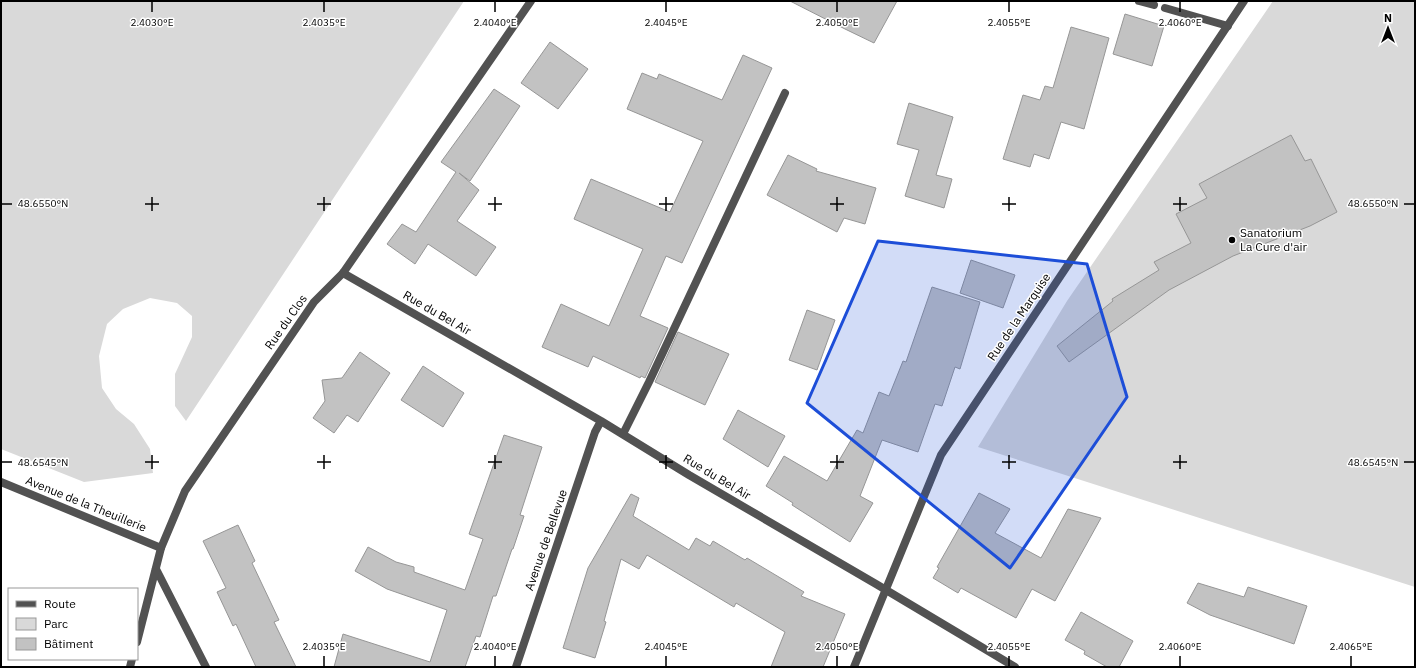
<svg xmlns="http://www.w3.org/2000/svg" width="1416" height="668" viewBox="0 0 1416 668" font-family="'IBM Plex Sans',sans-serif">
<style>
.green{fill:#d9d9d9}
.building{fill:#c2c2c2;stroke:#969696}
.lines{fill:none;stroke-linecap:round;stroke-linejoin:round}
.service{stroke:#525252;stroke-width:8}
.minor{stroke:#525252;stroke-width:8}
.tertiary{stroke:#525252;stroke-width:8}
.marked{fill:#1d4ed8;fill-opacity:0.2;stroke:#1d4ed8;stroke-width:3;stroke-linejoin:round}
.ticks{fill:none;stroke:#000;stroke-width:1.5}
.poi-dot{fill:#000;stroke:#fff;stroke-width:1.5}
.labels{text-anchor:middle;stroke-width:3;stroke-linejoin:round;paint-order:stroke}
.poi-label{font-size:12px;fill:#000;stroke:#fff;text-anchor:start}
.street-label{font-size:12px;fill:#000;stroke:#fff}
.ticks-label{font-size:10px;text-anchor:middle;fill:#000;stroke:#fff;stroke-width:3;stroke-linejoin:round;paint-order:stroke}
</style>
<rect width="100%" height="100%" fill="#fff"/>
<!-- green -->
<path class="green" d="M 1,1 L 464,1 L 186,421 L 175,406 L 175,374 L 192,337 L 192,316 L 177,303 L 150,298 L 123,309 L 107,324 L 99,356 L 102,388 L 116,409 L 134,424 L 150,449 L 153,473 L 84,482 L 1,449 Z
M 1273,1 L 1415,1 L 1415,587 L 978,447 L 1067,301 Z"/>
<!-- building -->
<path class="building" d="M 790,1 L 897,1 L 874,43 L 845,29 Z
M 1125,14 L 1164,26 L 1152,66 L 1113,54 Z
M 1071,27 L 1109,38 L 1084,129 L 1061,122 L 1049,159 L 1034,154 L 1030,167 L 1003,159 L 1023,95 L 1040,100 L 1045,86 L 1053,88 Z
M 550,42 L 588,69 L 558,109 L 521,83 Z
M 743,55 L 772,68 L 682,263 L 666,256 L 640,316 L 668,328 L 645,378 L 641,376 L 640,378 L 593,356 L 588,367 L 542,347 L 561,304 L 609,326 L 643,249 L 574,219 L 591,179 L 670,212 L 703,141 L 627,109 L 642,73 L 657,79 L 659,74 L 722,100 Z
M 494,89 L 520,106 L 470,181 L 459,173 L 479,190 L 457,221 L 496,247 L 476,276 L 428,244 L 415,264 L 387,244 L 402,224 L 416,232 L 456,172 L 441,162 Z
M 909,103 L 953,117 L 936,175 L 952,179 L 944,208 L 905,196 L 919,150 L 897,144 Z
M 1291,135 L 1305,161 L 1311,159 L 1337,212 L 1310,226 L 1233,256 L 1169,290 L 1069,362 L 1057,346 L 1113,301 L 1112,299 L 1159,270 L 1154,262 L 1191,243 L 1176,214 L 1207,198 L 1199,184 Z
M 788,155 L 817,169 L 816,171 L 876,188 L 865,224 L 844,218 L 837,232 L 767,195 Z
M 971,260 L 1015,275 L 1003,308 L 960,293 Z
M 932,287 L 980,302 L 960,369 L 955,367 L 942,406 L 935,404 L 918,452 L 882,440 L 860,496 L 873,503 L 850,542 L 792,505 L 793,503 L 766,486 L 784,456 L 827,481 L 857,430 L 863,433 L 879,392 L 889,396 L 903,361 L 906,362 Z
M 807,310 L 835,320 L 817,370 L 789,360 Z
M 678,332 L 729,354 L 705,405 L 655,382 Z
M 360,352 L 390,373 L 358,422 L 347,415 L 334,433 L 313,418 L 325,401 L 322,380 L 342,378 Z
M 423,366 L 464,393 L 443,427 L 401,400 Z
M 738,410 L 785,436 L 768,467 L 723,439 Z
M 504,435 L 542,447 L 520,515 L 524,516 L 513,549 L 512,549 L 496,596 L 493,596 L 480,637 L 476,636 L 465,667 L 334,667 L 343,634 L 430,662 L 447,610 L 387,589 L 355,571 L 368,547 L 396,562 L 414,567 L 414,572 L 465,590 L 483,539 L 469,534 Z
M 979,493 L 1010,509 L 995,533 L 1041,558 L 1068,509 L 1101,518 L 1055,601 L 1032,589 L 1016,618 L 961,588 L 958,593 L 933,578 L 939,568 L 937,567 Z
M 631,494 L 639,498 L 633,516 L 689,550 L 696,538 L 710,546 L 713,541 L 745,560 L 747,558 L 804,592 L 801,596 L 845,614 L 823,667 L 771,667 L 785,632 L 736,603 L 734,607 L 647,555 L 639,569 L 621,559 L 604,621 L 606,622 L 595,658 L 563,648 L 588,568 Z
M 238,525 L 255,561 L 252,563 L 279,620 L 274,622 L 296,667 L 256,667 L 236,624 L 233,626 L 217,592 L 226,588 L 203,541 Z
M 1198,583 L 1244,597 L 1248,587 L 1307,606 L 1294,644 L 1210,615 L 1187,603 Z
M 1081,612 L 1133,641 L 1119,667 L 1107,667 L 1084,654 L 1085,651 L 1065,640 Z"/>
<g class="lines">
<!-- service -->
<path class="service" d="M 1139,1 L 1154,5
M 1165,8 L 1228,26"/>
<!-- minor -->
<path class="minor" d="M 343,273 L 601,421 L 689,475 L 876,584 L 1015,667
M 623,434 L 649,382 L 785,93
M 1,482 L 161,548
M 156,569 L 206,667
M 516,667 L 595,432 L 601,421
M 854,667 L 941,455 L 1244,1"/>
<!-- tertiary -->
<path class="tertiary" d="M 137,642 L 161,548 L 185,491 L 314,302 L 343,273 L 531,1
M 130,667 L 132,659"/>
</g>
<!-- marked area -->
<path class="marked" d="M 878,241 L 1087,264 L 1127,397 L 1010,568 L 807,403 Z"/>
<!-- ticks -->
<path class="ticks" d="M 152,2 L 152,12M 324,2 L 324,12M 495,2 L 495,12M 666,2 L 666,12M 837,2 L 837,12M 1009,2 L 1009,12M 1180,2 L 1180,12M 152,197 L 152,211M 324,197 L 324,211M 495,197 L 495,211M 666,197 L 666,211M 837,197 L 837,211M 1009,197 L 1009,211M 1180,197 L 1180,211M 2,204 L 12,204M 145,204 L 159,204M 317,204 L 331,204M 488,204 L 502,204M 659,204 L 673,204M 830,204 L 844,204M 1002,204 L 1016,204M 1173,204 L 1187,204M 1404,204 L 1414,204M 152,455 L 152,469M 324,455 L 324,469M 495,455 L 495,469M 666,455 L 666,469M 837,455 L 837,469M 1009,455 L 1009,469M 1180,455 L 1180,469M 2,462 L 12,462M 145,462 L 159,462M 317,462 L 331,462M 488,462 L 502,462M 659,462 L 673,462M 830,462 L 844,462M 1002,462 L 1016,462M 1173,462 L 1187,462M 1404,462 L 1414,462M 324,656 L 324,666M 495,656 L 495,666M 666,656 L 666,666M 837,656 L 837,666M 1009,656 L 1009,666M 1180,656 L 1180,666M 1351,656 L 1351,666"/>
<!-- markers -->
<circle class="poi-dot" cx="1232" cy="240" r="4"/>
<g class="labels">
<!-- poi labels -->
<g class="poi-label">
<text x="1240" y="237">Sanatorium<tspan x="1240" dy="14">La Cure d'air</tspan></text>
</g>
<!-- street labels -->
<g class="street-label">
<text transform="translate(437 313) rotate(30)" y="4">Rue du Bel Air</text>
<text transform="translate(1019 317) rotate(-56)" y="4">Rue de la Marquise</text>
<text transform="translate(286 322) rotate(-55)" y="4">Rue du Clos</text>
<text transform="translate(717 477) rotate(31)" y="4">Rue du Bel Air</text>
<text transform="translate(86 504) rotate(22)" y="4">Avenue de la Theuillerie</text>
<text transform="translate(546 540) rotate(-71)" y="4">Avenue de Bellevue</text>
</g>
</g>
<g class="ticks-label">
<text x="152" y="26">2.4030°E</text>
<text x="324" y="26">2.4035°E</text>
<text x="495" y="26">2.4040°E</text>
<text x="666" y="26">2.4045°E</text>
<text x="837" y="26">2.4050°E</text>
<text x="1009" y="26">2.4055°E</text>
<text x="1180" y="26">2.4060°E</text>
<text x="43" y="207">48.6550°N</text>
<text x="1373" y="207">48.6550°N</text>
<text x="43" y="466">48.6545°N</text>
<text x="1373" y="466">48.6545°N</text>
<text x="324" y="650">2.4035°E</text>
<text x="495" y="650">2.4040°E</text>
<text x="666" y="650">2.4045°E</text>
<text x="837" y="650">2.4050°E</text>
<text x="1009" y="650">2.4055°E</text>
<text x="1180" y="650">2.4060°E</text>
<text x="1351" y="650">2.4065°E</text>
</g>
<!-- border -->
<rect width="1416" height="668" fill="none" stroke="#000000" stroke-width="4"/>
<!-- legend -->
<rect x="8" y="588" width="130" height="72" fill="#ffffff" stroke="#999999"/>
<rect x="16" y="601" width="20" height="6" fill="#525252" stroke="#999999"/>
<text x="44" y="608" font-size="12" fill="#000000">Route</text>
<rect x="16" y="618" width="20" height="12" fill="#d9d9d9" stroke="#999999"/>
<text x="44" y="628" font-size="12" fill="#000000">Parc</text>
<rect x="16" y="638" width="20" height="12" fill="#c2c2c2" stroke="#999999"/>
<text x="44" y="648" font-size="12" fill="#000000">Bâtiment</text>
<!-- north arrow -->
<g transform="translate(1388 28)" stroke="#ffffff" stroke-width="3" paint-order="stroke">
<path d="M0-3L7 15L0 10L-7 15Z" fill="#000000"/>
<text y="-6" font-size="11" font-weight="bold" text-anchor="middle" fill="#000000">N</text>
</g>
</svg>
